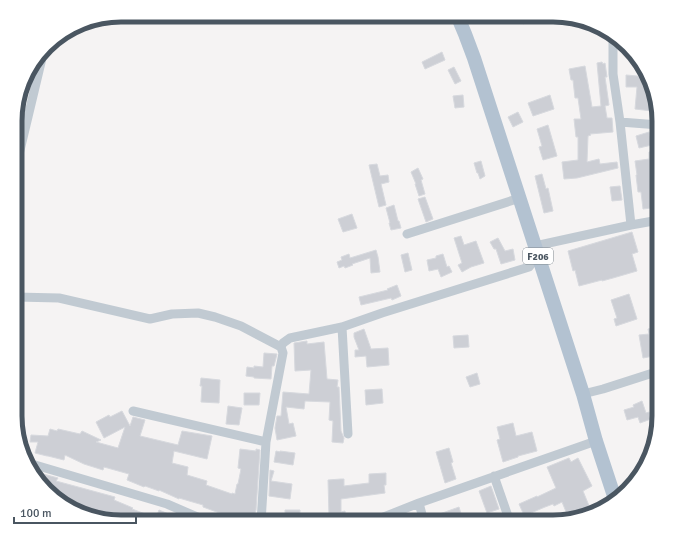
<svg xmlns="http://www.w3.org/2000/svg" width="674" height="537" viewBox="0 0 674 537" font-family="Signika,sans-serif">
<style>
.building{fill:#cdcfd5;stroke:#d7d9de}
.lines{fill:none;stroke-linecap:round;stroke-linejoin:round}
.street{stroke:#c1cad2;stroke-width:9}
.primary{stroke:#b3c2d1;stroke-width:14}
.labels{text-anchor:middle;stroke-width:3;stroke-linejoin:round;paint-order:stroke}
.shield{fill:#fff;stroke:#808990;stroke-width:1}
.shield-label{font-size:10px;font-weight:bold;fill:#4a5661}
.rim{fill:none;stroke:#4a5661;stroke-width:5}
</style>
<rect width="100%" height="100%" fill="#f5f3f3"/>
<!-- building -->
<path class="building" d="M 517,15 L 538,15 L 523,24 Z
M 442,52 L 445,60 L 425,69 L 422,62 Z
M 602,62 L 603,64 L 605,63 L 607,77 L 605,77 L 609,105 L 605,106 L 607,118 L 612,118 L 613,132 L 590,134 L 591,135 L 588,136 L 587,162 L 599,159 L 600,164 L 617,162 L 618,168 L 577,178 L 564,179 L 562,162 L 578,160 L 578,137 L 576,137 L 574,119 L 581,119 L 578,98 L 575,98 L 573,80 L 571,80 L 569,69 L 585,66 L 592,107 L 601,106 L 597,63 Z
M 454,67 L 461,81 L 455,84 L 448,70 Z
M 626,75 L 649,77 L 654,98 L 652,111 L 635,109 L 637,87 L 626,87 Z
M 463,95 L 464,107 L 455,108 L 453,96 Z
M 550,95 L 554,109 L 533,116 L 528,103 Z
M 518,112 L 523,122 L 513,127 L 508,117 Z
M 548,125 L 557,156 L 543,160 L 539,147 L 542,146 L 537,129 Z
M 649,132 L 652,145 L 639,148 L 636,136 Z
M 659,151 L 659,207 L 643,209 L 641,192 L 638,192 L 636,175 L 637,175 L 635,161 L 649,159 L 649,152 Z
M 481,161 L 485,176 L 480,179 L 478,173 L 477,173 L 474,163 Z
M 377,164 L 380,176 L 388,175 L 389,182 L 381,184 L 386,205 L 379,207 L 369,165 Z
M 418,168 L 423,179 L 421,180 L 425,194 L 419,196 L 415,184 L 416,184 L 411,172 Z
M 542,174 L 546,189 L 548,188 L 553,211 L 544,213 L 535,176 Z
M 620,186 L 622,200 L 612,201 L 610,187 Z
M 425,197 L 433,219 L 426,222 L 418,199 Z
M 394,205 L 398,221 L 399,221 L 401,228 L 391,230 L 389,223 L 390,223 L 386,208 Z
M 352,214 L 357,228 L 343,232 L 338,219 Z
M 632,232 L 638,252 L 632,254 L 637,271 L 613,278 L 602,281 L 602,280 L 579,286 L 575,270 L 573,271 L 568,251 Z
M 461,236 L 464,245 L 476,241 L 484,263 L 471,267 L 462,272 L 458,265 L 462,263 L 454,238 Z
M 498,238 L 505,251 L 513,249 L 515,260 L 501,264 L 496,249 L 494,249 L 490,242 Z
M 376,250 L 378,257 L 380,272 L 371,273 L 370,258 L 352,264 L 353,265 L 345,268 L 344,266 L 339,268 L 337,262 L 342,260 L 341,257 L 349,254 L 350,258 Z
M 408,253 L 412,270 L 405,272 L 401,255 Z
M 443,254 L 447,267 L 449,266 L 452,272 L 441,277 L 438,269 L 429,271 L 427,260 L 436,258 L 436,256 Z
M 397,285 L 401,296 L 392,300 L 391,298 L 361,305 L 359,297 L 388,290 L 387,289 Z
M 629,294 L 637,319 L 616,326 L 614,319 L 617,318 L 611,300 Z
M 659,327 L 659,355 L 643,358 L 639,335 L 649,334 L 648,329 Z
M 364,329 L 371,349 L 388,348 L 389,365 L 367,367 L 366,356 L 355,357 L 355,350 L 359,350 L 354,337 L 354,333 Z
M 468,335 L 469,347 L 454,348 L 453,336 Z
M 307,341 L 307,344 L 324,342 L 327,379 L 338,380 L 337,387 L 339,387 L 341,431 L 344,438 L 343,443 L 332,442 L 333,421 L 329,420 L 330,402 L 305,401 L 304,409 L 286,407 L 289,424 L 293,423 L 296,436 L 277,440 L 275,428 L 277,416 L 281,416 L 283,392 L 309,394 L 311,370 L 295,371 L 294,343 Z
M 264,353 L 277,354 L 274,366 L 272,366 L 271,379 L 254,378 L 254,377 L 246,376 L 247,367 L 254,368 L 254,366 L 263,367 Z
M 477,373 L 480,384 L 470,387 L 466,377 Z
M 201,378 L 220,380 L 219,403 L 201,402 L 202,386 L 200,386 Z
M 382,389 L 383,403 L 366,405 L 365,390 Z
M 244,393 L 260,393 L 259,405 L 244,405 Z
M 642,401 L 646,413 L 649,412 L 651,419 L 640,423 L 638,417 L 627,420 L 624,410 L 634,407 L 633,405 Z
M 228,406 L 242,408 L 239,425 L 226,424 Z
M 122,411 L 130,426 L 133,417 L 145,420 L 140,436 L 178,445 L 182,431 L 212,436 L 207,459 L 174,451 L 172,463 L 188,467 L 187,475 L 207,481 L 206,485 L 232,494 L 232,493 L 235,494 L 237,484 L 238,484 L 241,469 L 238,468 L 240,449 L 256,451 L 256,449 L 260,450 L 256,510 L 252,522 L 243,522 L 225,517 L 225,515 L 203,507 L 203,505 L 179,498 L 179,499 L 159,490 L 159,491 L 145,486 L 144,487 L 127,480 L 129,474 L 104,467 L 103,470 L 84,464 L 65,455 L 64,460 L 48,456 L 47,456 L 35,453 L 38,442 L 30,442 L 31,435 L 48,436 L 50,429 L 57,431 L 58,429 L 80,434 L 82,431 L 101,440 L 96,442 L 118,448 L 125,427 L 104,438 L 96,422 L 109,415 L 110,417 Z
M 513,423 L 516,436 L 532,432 L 537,451 L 518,456 L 518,457 L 503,462 L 497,440 L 500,439 L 497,427 Z
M 449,448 L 453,462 L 451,463 L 456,479 L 445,483 L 436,452 Z
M 276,451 L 280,452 L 280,451 L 295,453 L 293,465 L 274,462 Z
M 569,458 L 571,462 L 578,458 L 592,486 L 583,491 L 592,513 L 584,516 L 569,519 L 562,502 L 554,506 L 553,504 L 545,507 L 531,513 L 535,522 L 527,522 L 519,504 L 537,496 L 537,497 L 556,488 L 547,467 Z
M 270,470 L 274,471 L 271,481 L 292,484 L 290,499 L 269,496 Z
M 386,473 L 386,485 L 384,485 L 385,493 L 341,499 L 341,512 L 345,511 L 346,522 L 330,522 L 329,516 L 328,480 L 341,479 L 344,479 L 344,486 L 369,483 L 369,474 Z
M 43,474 L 58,478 L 56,481 L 115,497 L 114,500 L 133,508 L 132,509 L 156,518 L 159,510 L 171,515 L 168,522 L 114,522 L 80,514 L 74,510 L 76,504 L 56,499 L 51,496 L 40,481 Z
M 491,486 L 499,509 L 487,513 L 479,491 Z
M 459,507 L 462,517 L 455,520 L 455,522 L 436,522 L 434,516 Z
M 285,510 L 300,510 L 300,522 L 285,522 Z"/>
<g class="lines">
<!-- street -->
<path class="street" d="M 613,35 L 613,74 L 620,122 L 631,225
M 620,122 L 659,125
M 16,167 L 44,50
M 407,234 L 520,198
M 16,297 L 59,298 L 150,319 L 172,314 L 198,313 L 215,317 L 241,326 L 281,347
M 342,327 L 348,434
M 583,394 L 603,389 L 659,371
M 133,411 L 266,442
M 25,462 L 167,504 L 209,522
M 494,476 L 510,522
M 419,503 L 424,522
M 261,522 L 266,442 L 283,353 L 281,347 L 283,343 L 290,338 L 342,327 L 382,313 L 529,267 L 532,263 L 535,246 L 631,225 L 659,220
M 371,522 L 419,503 L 596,441"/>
<!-- primary -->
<path class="primary" d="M 457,15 L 465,34 L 474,58 L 583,394 L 596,441 L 615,499"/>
</g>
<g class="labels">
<!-- shield labels -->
<rect class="shield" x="523" y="248" width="30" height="16" rx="3"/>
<g class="shield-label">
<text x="538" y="260">F206</text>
</g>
</g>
<!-- crop -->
<path d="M0 0H674V537H0ZM121 22H553A99 99 0 0 1 652 121V416A99 99 0 0 1 553 515H121A99 99 0 0 1 22 416V121A99 99 0 0 1 121 22Z" fill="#fff" fill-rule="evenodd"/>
<path class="rim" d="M121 22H553A99 99 0 0 1 652 121V416A99 99 0 0 1 553 515H121A99 99 0 0 1 22 416V121A99 99 0 0 1 121 22Z"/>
<!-- scale -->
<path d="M14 517v6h122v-6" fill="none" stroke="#4a5661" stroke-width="2"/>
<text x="20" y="517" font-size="12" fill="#4a5661" stroke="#ffffff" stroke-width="3" paint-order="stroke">100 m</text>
</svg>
